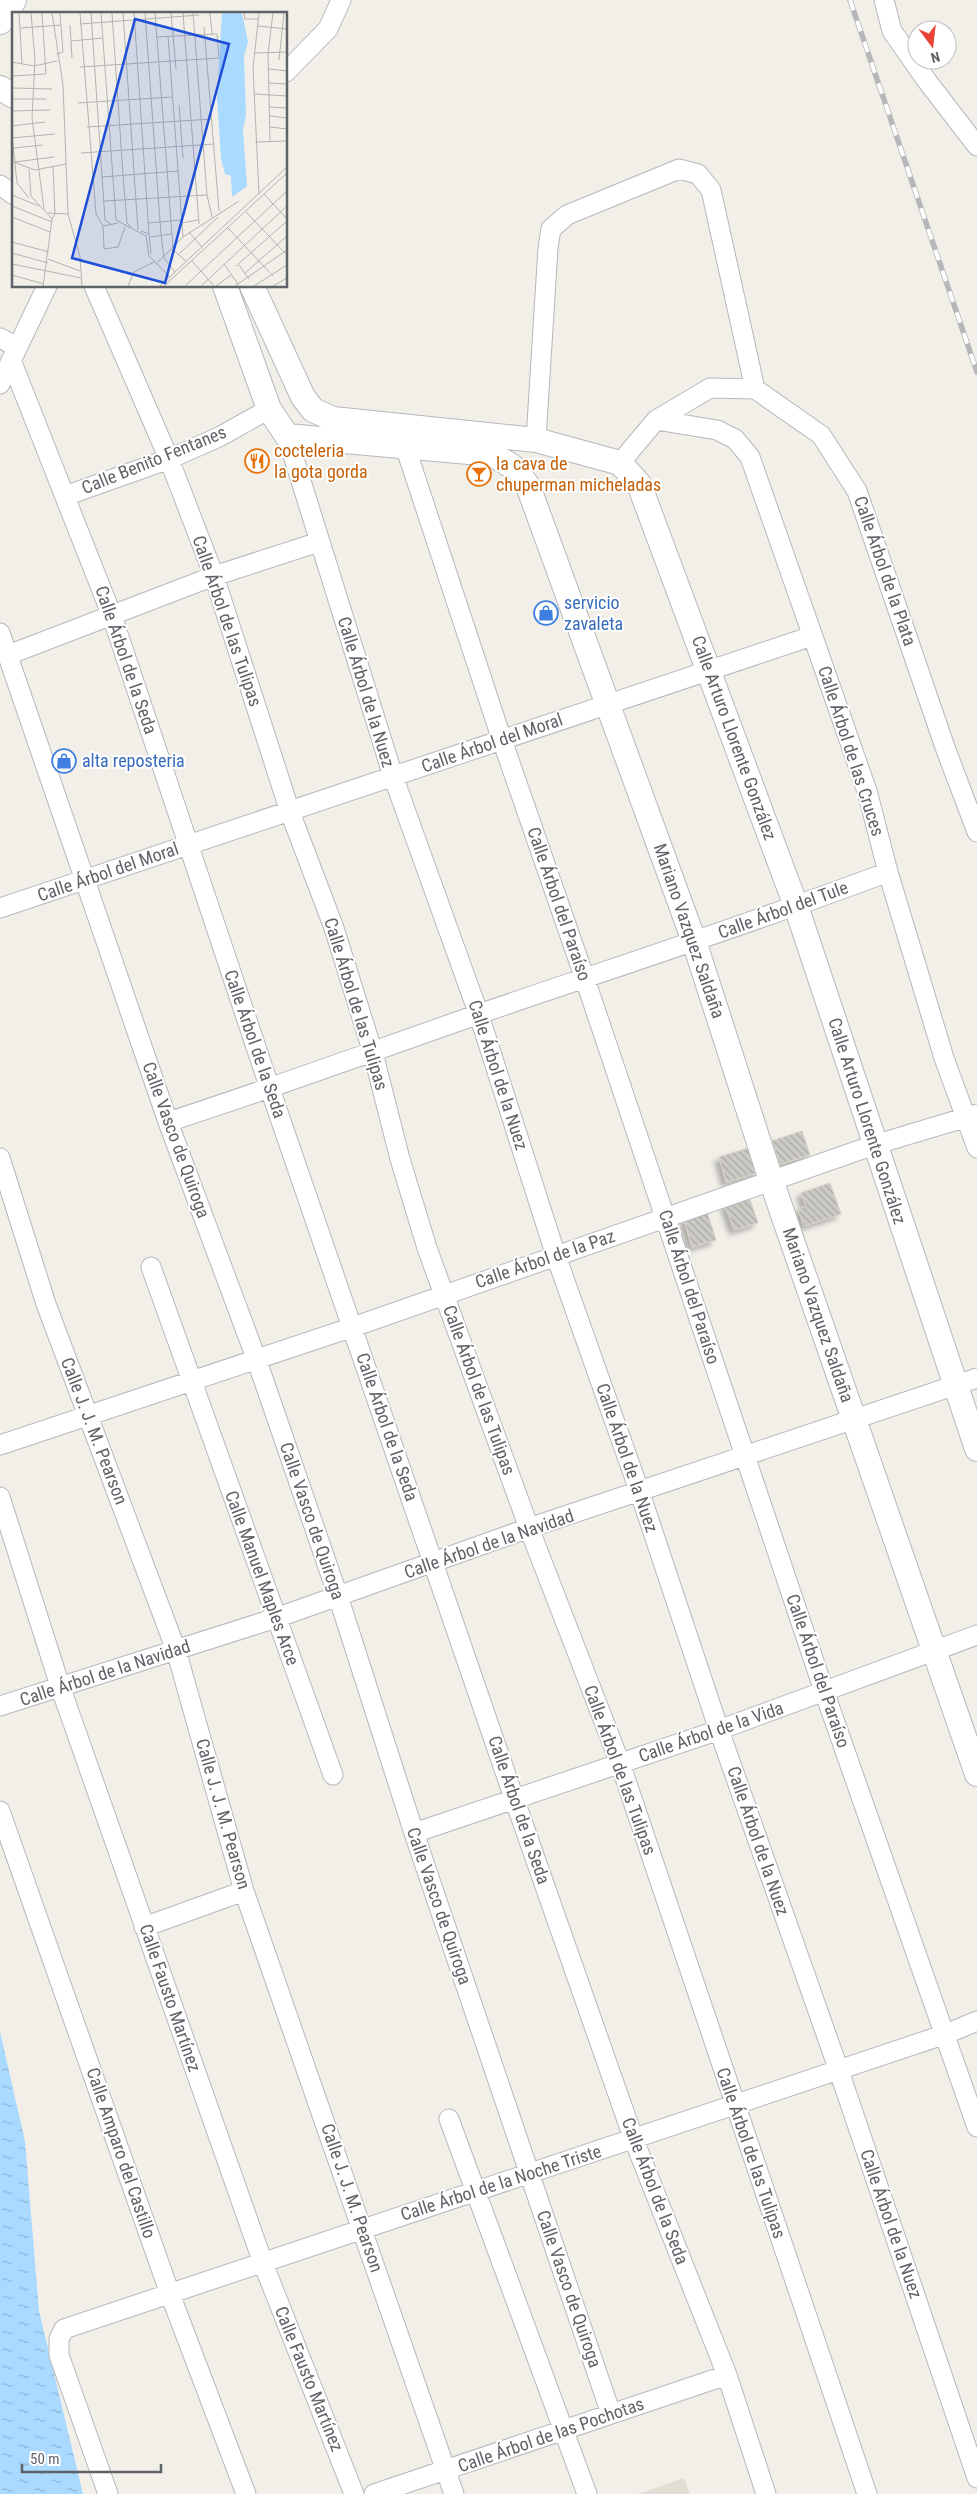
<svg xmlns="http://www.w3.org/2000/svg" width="977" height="2494" viewBox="0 0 977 2494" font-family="'Roboto Condensed',sans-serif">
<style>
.education{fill:#e1ded6}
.water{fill:url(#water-ripples)}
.building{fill:url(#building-back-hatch);stroke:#d6d1c6;filter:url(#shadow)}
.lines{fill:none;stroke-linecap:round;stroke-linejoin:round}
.minor-casing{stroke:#b5b8bc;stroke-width:21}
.tertiary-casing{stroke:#b5b8bc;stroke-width:26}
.secondary-casing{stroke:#b6babf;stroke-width:28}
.minor{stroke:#fff;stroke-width:19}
.tertiary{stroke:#fff;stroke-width:24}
.secondary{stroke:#fff;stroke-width:26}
.rail-casing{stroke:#b6b7b8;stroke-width:5.5}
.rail{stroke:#fff;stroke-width:4;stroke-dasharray:11;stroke-linecap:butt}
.labels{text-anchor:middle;stroke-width:4;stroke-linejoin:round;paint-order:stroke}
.food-label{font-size:18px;fill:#c56008;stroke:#fff;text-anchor:start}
.street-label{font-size:18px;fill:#5f6368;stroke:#fff}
.shop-label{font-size:18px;fill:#366cbe;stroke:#fff;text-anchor:start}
.inset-road{fill:none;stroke:#b3b3b1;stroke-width:1}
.view{fill:#1d4ed8;fill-opacity:0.15;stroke:#1d4ed8;stroke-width:2.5}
.inset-edge{fill:none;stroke:#5f6368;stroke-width:2.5}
</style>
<defs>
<pattern id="water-ripples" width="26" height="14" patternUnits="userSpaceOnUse" patternTransform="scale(1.25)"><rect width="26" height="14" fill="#aadaff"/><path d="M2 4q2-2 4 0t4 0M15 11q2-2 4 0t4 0" fill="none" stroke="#8eb4d2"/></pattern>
<pattern id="building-back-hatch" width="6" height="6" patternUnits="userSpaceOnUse" patternTransform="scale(1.25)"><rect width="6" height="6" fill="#cccac5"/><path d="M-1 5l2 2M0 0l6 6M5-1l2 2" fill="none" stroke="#a9a8a4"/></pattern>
<filter id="shadow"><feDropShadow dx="-4.5" dy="4.5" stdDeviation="2.5" flood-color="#0004"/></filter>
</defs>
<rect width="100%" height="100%" fill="#f1efe8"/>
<!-- education -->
<path class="education" d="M 684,2478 L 690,2494 L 638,2494 Z"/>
<!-- water -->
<path class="water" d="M 0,2032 L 25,2141 L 39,2311 L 83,2494 L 0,2494 Z"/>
<!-- building -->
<path class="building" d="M 802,1131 L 810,1155 L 780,1164 L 772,1141 Z
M 752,1147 L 760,1172 L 726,1182 L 719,1157 Z
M 830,1183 L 841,1214 L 804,1226 L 798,1209 L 806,1206 L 801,1193 Z
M 749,1197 L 758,1223 L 734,1230 L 725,1205 Z
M 707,1212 L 716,1240 L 692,1247 L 684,1219 Z"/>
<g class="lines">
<!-- minor casing -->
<g class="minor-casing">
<path id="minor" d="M 884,0 L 892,31 L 927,81 L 977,146
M 286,72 L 328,29 L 341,0
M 0,185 L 14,195
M 94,286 L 169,459 L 214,576 L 290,812 L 334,928 L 373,1053 L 400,1159 L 427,1248 L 529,1528 L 620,1763 L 867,2494
M 0,338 L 17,347
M 11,360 L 112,616 L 270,1089 L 514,1798 L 634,2140 L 727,2375 L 766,2494
M 0,384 L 47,286
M 656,420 L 717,430 L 735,439 L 750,457 L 867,791 L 888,872 L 944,1058 L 977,1148
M 287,436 L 393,776 L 479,1015 L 556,1256 L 640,1493 L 719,1730 L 838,2068 L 977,2478
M 536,440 L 548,248 L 551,229 L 567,215 L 679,169 L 698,174 L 711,190 L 755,389
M 405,446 L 502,740 L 585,979 L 824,1691 L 977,2127
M 620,463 L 656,420 L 710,388 L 755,389 L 821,435 L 857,491 L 946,750 L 977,832
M 65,496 L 169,459 L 219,437 L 269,409
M 0,633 L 168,1122 L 256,1358 L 338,1596 L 414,1833 L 611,2414
M 8,655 L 214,576 L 319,542
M 0,908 L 812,636
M 168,1122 C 273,1088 376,1050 479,1014 C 616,967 753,923 888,872
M 0,1158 L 46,1304 L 176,1650 L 244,1891 L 454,2494
M 151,1267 L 333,1775
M 0,1445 L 353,1327 L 874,1145 L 977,1114
M 0,1497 L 60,1686 L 263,2263 L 354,2494
M 0,1706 L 276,1618 L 529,1528 L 977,1378
M 0,1811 L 170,2294 L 246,2494
M 414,1833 L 719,1730 L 977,1635
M 144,1927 L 244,1891
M 449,2119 L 587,2494
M 108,2494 L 59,2355 L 59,2339 L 64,2329 L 946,2034 L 977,2021
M 374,2494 L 727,2375"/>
</g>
<!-- tertiary casing -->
<g class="tertiary-casing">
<path id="tertiary" d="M 0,88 L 14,96
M 225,286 L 269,409 L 287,436 L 492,454 L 513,467 L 528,486 L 694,941 L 771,1180 L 977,1774
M 252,286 L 303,397 L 313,410 L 333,419 L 536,440 L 620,463 L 639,484 L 796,906 L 977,1449"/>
</g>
<!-- secondary casing -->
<g class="secondary-casing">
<path id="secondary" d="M 0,21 L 13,0"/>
</g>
<!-- minor -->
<use href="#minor" class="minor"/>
<!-- tertiary -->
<use href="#tertiary" class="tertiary"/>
<!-- secondary -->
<use href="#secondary" class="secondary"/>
<!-- rail casing -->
<g class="rail-casing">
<path id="rail" d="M 850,0 L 977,372"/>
</g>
<!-- rail -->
<use href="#rail" class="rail"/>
</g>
<!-- icons -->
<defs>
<g id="restaurant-ring" transform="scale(1.25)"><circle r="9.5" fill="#fff" stroke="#e8710a" stroke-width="1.5"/><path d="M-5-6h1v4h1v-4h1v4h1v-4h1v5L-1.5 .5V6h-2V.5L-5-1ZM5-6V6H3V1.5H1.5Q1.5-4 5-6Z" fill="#e8710a"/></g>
<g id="bar-ring" transform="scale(1.25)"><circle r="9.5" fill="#fff" stroke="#e8710a" stroke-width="1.5"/><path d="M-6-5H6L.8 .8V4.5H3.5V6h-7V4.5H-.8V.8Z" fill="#e8710a"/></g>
<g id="shop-ring" transform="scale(1.25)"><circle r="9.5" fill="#fff" stroke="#3f7fe0" stroke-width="1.5"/><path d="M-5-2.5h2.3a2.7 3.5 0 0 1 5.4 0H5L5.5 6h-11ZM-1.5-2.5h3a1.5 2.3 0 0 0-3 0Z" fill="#3f7fe0"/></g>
</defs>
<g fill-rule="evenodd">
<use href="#restaurant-ring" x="257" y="461"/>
<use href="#bar-ring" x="479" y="474"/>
<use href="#shop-ring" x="546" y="613"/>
<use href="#shop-ring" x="64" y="761"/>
</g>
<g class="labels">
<!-- food labels -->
<g class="food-label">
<text x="274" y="457">cocteleria<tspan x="274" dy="21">la gota gorda</tspan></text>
<text x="496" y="470">la cava de<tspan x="496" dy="21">chuperman micheladas</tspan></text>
</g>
<!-- street labels -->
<g class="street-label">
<text transform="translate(154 460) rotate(-22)" y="6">Calle Benito Fentanes</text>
<text transform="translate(885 571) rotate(71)" y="6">Calle Árbol de la Plata</text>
<text transform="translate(227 621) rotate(71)" y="6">Calle Árbol de las Tulipas</text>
<text transform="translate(126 660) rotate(71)" y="6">Calle Árbol de la Seda</text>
<text transform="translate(366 692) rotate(73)" y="6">Calle Árbol de la Nuez</text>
<text transform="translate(734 738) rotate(70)" y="6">Calle Arturo Llorente González</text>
<text transform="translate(492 743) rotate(-19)" y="6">Calle Árbol del Moral</text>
<text transform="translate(851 751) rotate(72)" y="6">Calle Árbol de las Cruces</text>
<text transform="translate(108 872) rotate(-19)" y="6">Calle Árbol del Moral</text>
<text transform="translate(559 904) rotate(71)" y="6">Calle Árbol del Paraíso</text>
<text transform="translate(783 910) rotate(-20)" y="6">Calle Árbol del Tule</text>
<text transform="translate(689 931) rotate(71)" y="6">Mariano Vazquez Saldaña</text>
<text transform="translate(356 1004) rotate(73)" y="6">Calle Árbol de las Tulipas</text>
<text transform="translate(255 1044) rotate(71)" y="6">Calle Árbol de la Seda</text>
<text transform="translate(498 1075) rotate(72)" y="6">Calle Árbol de la Nuez</text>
<text transform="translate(867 1121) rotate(72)" y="6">Calle Arturo Llorente González</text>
<text transform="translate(176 1140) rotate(70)" y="6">Calle Vasco de Quiroga</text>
<text transform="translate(545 1259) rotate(-19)" y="6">Calle Árbol de la Paz</text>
<text transform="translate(689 1287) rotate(72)" y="6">Calle Árbol del Paraíso</text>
<text transform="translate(818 1315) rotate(71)" y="6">Mariano Vazquez Saldaña</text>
<text transform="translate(479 1390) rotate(70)" y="6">Calle Árbol de las Tulipas</text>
<text transform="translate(387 1427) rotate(71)" y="6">Calle Árbol de la Seda</text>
<text transform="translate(94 1431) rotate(69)" y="6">Calle J. J. M. Pearson</text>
<text transform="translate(627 1458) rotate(71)" y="6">Calle Árbol de la Nuez</text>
<text transform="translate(312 1521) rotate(71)" y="6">Calle Vasco de Quiroga</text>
<text transform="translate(489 1544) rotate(-19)" y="6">Calle Árbol de la Navidad</text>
<text transform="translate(262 1578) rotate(70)" y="6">Calle Manuel Maples Arce</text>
<text transform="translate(818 1671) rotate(71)" y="6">Calle Árbol del Paraíso</text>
<text transform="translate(105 1673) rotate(-18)" y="6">Calle Árbol de la Navidad</text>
<text transform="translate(711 1732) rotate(-19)" y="6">Calle Árbol de la Vida</text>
<text transform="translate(620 1770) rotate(70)" y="6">Calle Árbol de las Tulipas</text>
<text transform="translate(519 1810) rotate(71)" y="6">Calle Árbol de la Seda</text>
<text transform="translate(223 1814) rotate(74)" y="6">Calle J. J. M. Pearson</text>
<text transform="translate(758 1841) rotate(71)" y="6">Calle Árbol de la Nuez</text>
<text transform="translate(439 1906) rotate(71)" y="6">Calle Vasco de Quiroga</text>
<text transform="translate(170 1998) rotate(71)" y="6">Calle Fausto Martínez</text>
<text transform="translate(121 2153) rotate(71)" y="6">Calle Amparo del Castillo</text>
<text transform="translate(751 2153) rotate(71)" y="6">Calle Árbol de las Tulipas</text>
<text transform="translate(501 2183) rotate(-18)" y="6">Calle Árbol de la Noche Triste</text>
<text transform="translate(655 2191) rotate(69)" y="6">Calle Árbol de la Seda</text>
<text transform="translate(352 2198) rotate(71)" y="6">Calle J. J. M. Pearson</text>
<text transform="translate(891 2224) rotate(71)" y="6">Calle Árbol de la Nuez</text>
<text transform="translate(569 2289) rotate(71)" y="6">Calle Vasco de Quiroga</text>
<text transform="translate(309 2379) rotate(68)" y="6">Calle Fausto Martínez</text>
<text transform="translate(551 2435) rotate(-19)" y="6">Calle Árbol de las Pochotas</text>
</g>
<!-- shop labels -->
<g class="shop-label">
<text x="564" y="609">servicio<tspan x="564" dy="21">zavaleta</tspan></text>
<text x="82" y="767">alta reposteria</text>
</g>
</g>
<!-- overview -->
<g transform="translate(12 12)">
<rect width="275" height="275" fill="#f1efe8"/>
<path d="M 210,1 L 230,1 L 236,30 L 232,44 L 234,103 L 231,119 L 235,174 L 220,185 L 219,164 L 213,162 L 209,146 L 205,85 Z" fill="#aadaff"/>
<path class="inset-road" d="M 7,1 L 10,52M 19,1 L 23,48 L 20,106 L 32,197M 40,1 L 51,73 L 56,202 L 68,245 L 70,274M 68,1 L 84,202 L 91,214 L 106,211M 79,1 L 93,208 L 100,213M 89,1 L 104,208 L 134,224 L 137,244 L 158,265M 100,1 L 111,163 L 115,211 L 119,215M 111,1 L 126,218M 122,1 L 137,222M 133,1 L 149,223 L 152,246 L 163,260M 143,1 L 161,236M 159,1 L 164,57M 171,1 L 187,212M 181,1 L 195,183 L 200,205M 198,1 L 200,22M 232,1 L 233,7 L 246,7M 247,1 L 241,56 L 247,182M 68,12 L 187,3M 58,13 L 60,46M 245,14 L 275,17M 192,15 L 207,199M 9,16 L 49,13M 156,24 L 171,225M 59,29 L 91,26M 242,41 L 275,40M 44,42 L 51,40 L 48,1M 267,48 L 272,1M 0,50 L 22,54 L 45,49M 68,55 L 207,46 L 205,22 L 144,25M 257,57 L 275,59M 0,64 L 34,62 L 30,1M 257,71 L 275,72M 0,76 L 40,77M 242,82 L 275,84M 0,87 L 34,87M 66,91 L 160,85M 167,93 L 171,146M 257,95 L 275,96M 0,99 L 38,98M 258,104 L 275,106M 0,114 L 33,110M 75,115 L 200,107M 258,115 L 275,117M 0,124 L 5,171 L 17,186M 0,126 L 43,122M 258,129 L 256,41 L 261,1M 243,130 L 274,129M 1,136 L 31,133M 69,141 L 202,132M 2,150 L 23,158 L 54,152M 3,150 L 42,145M 17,157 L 19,184 L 40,207 L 31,274M 90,165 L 166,159M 252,182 L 275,207M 0,183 L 27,194M 92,189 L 195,183M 0,194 L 40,210M 234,200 L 275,243M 36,201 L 56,202M 0,205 L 38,220M 40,207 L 43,202 L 41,155M 136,211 L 169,208M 169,211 L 186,208M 91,214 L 92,237 L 106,235 L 113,215M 216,216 L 261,264M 129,219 L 137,222 L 139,242M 177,220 L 190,235M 138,225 L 159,222M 0,230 L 37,240M 160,237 L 174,249M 0,241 L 36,251M 166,243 L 206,205M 36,247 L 68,259M 180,249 L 202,274M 0,252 L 69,266M 144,252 L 171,225 L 227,189M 212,252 L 226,272M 227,253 L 237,267M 224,254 L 275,209M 233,261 L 275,224M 0,263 L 32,272M 116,274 L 122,260 L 142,250M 148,274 L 275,155M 152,274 L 275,161M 173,274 L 275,179M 189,274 L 275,194M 204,274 L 219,263M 223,274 L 275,238M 242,274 L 275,253M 261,274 L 275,266"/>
<path class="view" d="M 123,7 L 217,32 L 153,271 L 60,246 Z"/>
<rect width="275" height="275" class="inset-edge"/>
</g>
<!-- north arrow -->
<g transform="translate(932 45) rotate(165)"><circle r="24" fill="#ffffff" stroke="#bfc1c3"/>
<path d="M0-4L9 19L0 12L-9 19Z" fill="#ea4335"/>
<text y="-8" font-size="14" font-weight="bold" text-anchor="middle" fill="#5f6368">N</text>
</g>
<!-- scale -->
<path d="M22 2464v8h139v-8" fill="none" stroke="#5f6368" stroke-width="2.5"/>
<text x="30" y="2464" font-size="15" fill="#5f6368" stroke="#ffffff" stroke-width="4" paint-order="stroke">50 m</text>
</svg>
